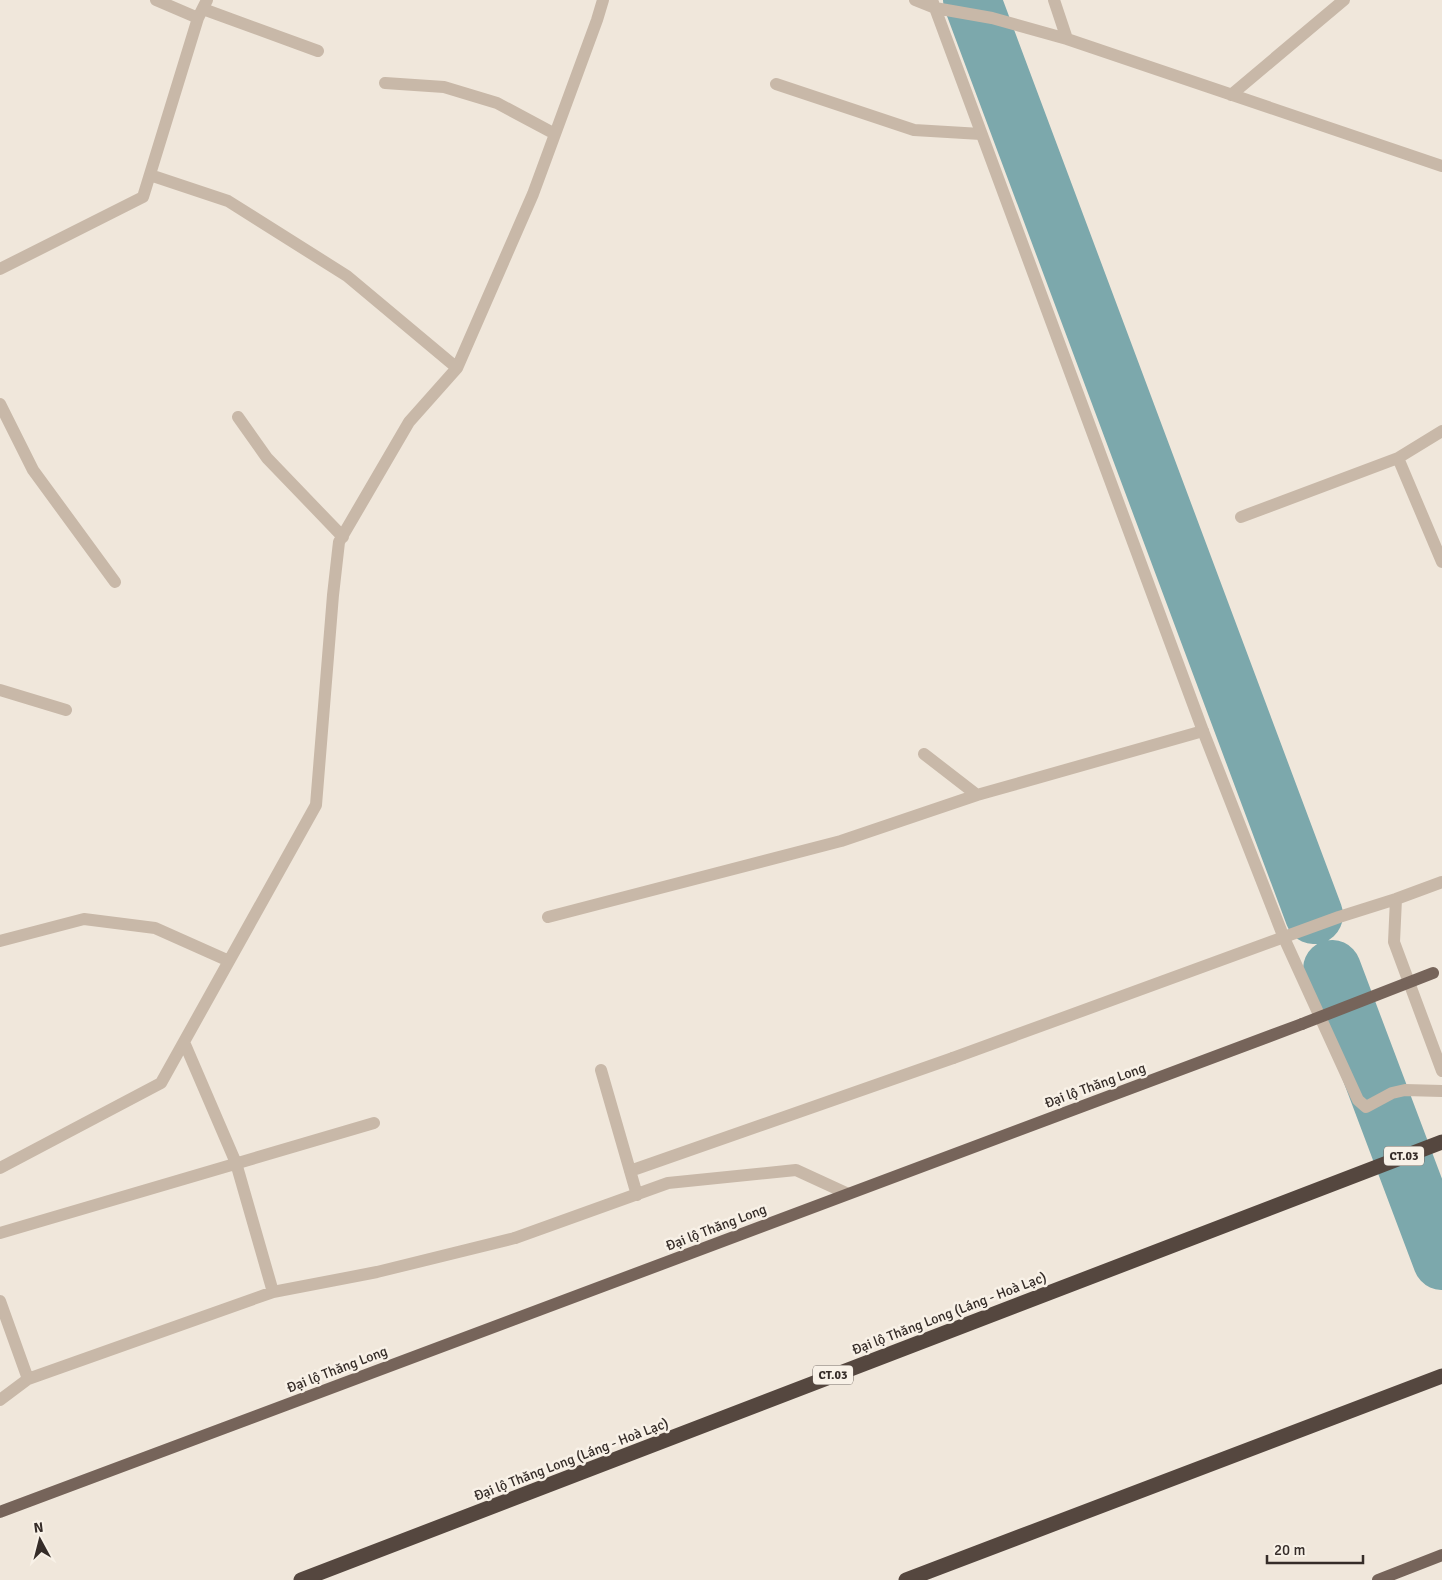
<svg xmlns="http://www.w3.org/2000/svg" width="1442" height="1580" viewBox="0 0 1442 1580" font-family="Signika,sans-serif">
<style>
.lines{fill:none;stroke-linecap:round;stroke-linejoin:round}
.river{stroke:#7ca8ac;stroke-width:58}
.service{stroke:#c8b8a8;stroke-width:12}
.minor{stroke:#c8b8a8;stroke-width:12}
.primary{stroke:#76645a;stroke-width:12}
.motorway{stroke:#55473f;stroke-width:15}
.primary-bridge{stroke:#76645a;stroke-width:12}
.labels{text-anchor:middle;stroke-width:5;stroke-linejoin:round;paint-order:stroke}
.shield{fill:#f8f1e7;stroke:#706761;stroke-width:1}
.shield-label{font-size:12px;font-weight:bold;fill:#352c28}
.street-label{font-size:14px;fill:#352c28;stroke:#f8f1e7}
</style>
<rect width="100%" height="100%" fill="#f0e7db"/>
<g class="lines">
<!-- river -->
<path class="river" d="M 972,0 L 1314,915
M 1332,969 L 1442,1261"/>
<!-- service -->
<path class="service" d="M 776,84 L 914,130 L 981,134
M 1398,458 L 1442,562
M 1241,517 L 1398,458 L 1442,431
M 924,754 L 977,795 L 1203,731
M 548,917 L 841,841 L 977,795
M 601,1070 L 637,1195
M 630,1171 L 953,1058
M 515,1238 L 668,1183 L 796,1170 L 846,1193"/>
<!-- minor -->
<path class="minor" d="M 156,0 L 198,18
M 915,0 L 935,8 L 992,18 L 1067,39 L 1442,166
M 932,0 L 1203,731 L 1284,938 L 1358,1100 L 1366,1107 L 1392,1093 L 1405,1090 L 1442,1091
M 1054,0 L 1067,39
M 203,9 L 318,51
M 385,83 L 444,87 L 497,103 L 555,134
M 1231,95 L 1344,0
M 150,175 L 228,201 L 347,276 L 457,368
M 0,269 L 143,197 L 198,18 L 207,0
M 0,404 L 33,470 L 115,582
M 238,417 L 267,458 L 343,537
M 0,690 L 66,710
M 1396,899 L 1394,942 L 1442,1071
M 0,941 L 84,919 L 155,928 L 229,961
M 184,1042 L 236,1163 L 273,1292
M 953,1058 L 1339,917 L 1396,899 L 1442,882
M 0,1168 L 161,1083 L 316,805 L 333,595 L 339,542 L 409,422 L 457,368 L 533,194 L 597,20 L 603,0
M 0,1233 L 374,1123
M 0,1301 L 28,1379
M 0,1400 L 28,1379 L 273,1292 L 377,1272 L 515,1238"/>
<!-- primary -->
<path class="primary" d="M 0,1512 L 1302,1024
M 1378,1580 L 1442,1555"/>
<!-- motorway -->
<path class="motorway" d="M 301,1580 L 1442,1142
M 906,1580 L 1442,1376"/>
<!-- primary-bridge -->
<path class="primary-bridge" d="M 1302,1024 L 1433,973"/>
</g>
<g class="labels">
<!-- shield labels -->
<g class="shield">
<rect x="1384" y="1146.5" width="40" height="19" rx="4"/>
<rect x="813" y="1365.5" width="40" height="19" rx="4"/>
</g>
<g class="shield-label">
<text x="1404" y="1160">CT.03</text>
<text x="833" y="1379">CT.03</text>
</g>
<!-- street labels -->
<g class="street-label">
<text transform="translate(1095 1085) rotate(-20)" y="5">Đại lộ Thăng Long</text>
<text transform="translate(716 1227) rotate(-21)" y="5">Đại lộ Thăng Long</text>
<text transform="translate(949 1313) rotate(-21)" y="5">Đại lộ Thăng Long (Láng - Hoà Lạc)</text>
<text transform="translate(337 1369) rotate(-21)" y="5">Đại lộ Thăng Long</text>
<text transform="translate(571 1459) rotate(-21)" y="5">Đại lộ Thăng Long (Láng - Hoà Lạc)</text>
</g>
</g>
<!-- north arrow -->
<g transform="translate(40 1540) rotate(353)" stroke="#f8f1e7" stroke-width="4" paint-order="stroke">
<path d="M0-4L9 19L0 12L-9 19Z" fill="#352c28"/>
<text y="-8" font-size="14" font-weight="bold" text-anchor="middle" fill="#352c28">N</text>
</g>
<!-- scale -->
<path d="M1267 1555v8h96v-8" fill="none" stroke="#352c28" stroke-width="2.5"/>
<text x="1274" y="1555" font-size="15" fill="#352c28" stroke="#f8f1e7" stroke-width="4" paint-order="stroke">20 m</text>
</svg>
